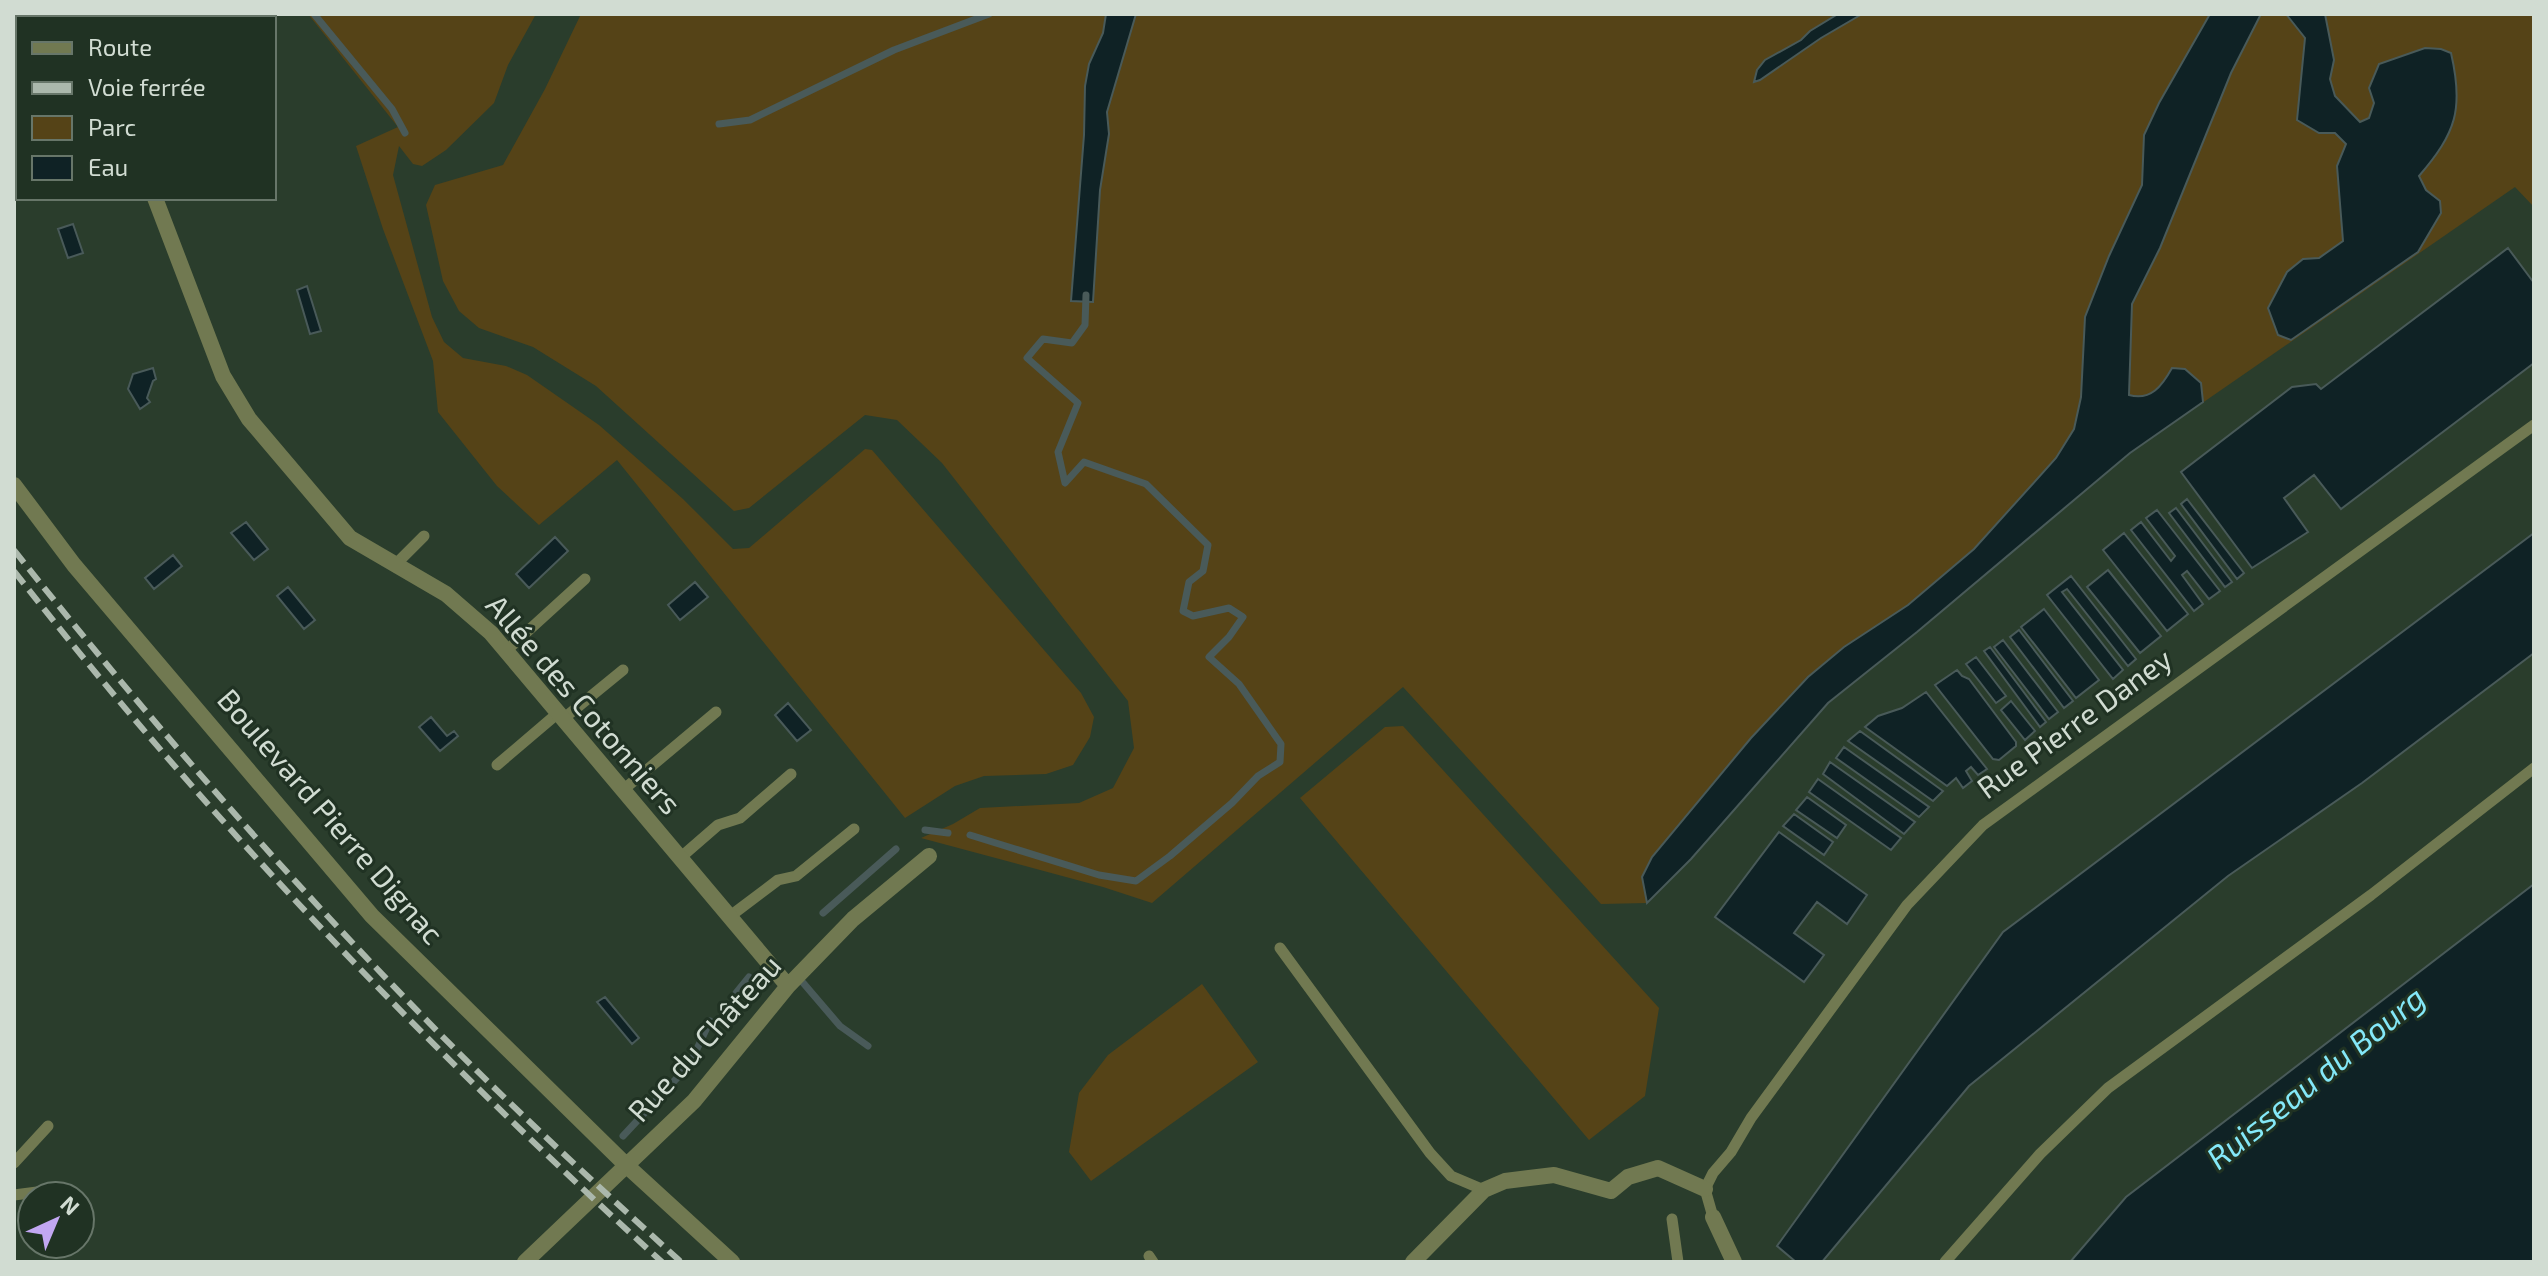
<svg xmlns="http://www.w3.org/2000/svg" width="2548" height="1276" viewBox="0 0 2548 1276" font-family="'Exo 2',sans-serif">
<style>
.green{fill:#554317}
.water{fill:#0f2225;stroke:#495a59;stroke-width:2}
.lines{fill:none;stroke-linecap:round;stroke-linejoin:round}
.stream{stroke:#495a59;stroke-width:7}
.service{stroke:#717951;stroke-width:11}
.minor{stroke:#717951;stroke-width:16}
.rail{stroke:#abb8ac;stroke-width:6;stroke-dasharray:16 8;stroke-linecap:butt}
.labels{text-anchor:middle;stroke-width:6;stroke-linejoin:round;paint-order:stroke}
.street-label{font-size:30px;fill:#d1dcd2;stroke:#203223}
.water-label{font-size:32px;font-style:italic;fill:#84e8f8;stroke:#203223}
</style>
<rect width="100%" height="100%" fill="#2a3d2c"/>
<!-- green -->
<path class="green" d="M 308,14 L 536,14 L 508,65 L 494,103 L 446,150 L 422,166 L 413,164 L 399,146 L 393,175 L 432,317 L 444,342 L 463,358 L 506,366 L 527,375 L 599,425 L 683,499 L 733,549 L 749,548 L 865,449 L 872,450 L 1081,693 L 1094,717 L 1090,737 L 1073,765 L 1046,774 L 984,776 L 955,786 L 905,818 L 617,460 L 539,525 L 497,486 L 438,412 L 433,361 L 383,229 L 356,146 L 398,127 Z
M 581,14 L 2534,14 L 2534,207 L 2515,187 L 2130,453 L 1917,632 L 1828,703 L 1691,859 L 1647,903 L 1601,904 L 1403,687 L 1152,903 L 1103,887 L 921,838 L 953,824 L 980,808 L 1079,803 L 1113,788 L 1134,748 L 1128,701 L 942,463 L 897,420 L 865,415 L 749,508 L 734,511 L 596,386 L 533,347 L 479,328 L 459,311 L 443,281 L 426,205 L 435,185 L 503,165 L 545,89 Z
M 1403,726 L 1659,1008 L 1645,1096 L 1589,1140 L 1300,798 L 1385,727 Z
M 1202,984 L 1258,1062 L 1091,1181 L 1069,1152 L 1079,1093 L 1108,1055 Z"/>
<!-- water -->
<path class="water" d="M 1106,14 L 1136,14 L 1107,112 L 1109,134 L 1100,190 L 1093,302 L 1071,301 L 1084,135 L 1085,86 L 1089,64 L 1103,33 Z
M 1838,14 L 1862,14 L 1821,38 L 1760,80 L 1754,82 L 1757,70 L 1765,60 L 1801,40 L 1810,31 Z
M 2210,14 L 2261,14 L 2231,73 L 2160,248 L 2132,304 L 2129,395 C 2151,401 2162,386 2172,368 L 2185,369 L 2201,383 L 2203,402 L 2130,453 L 1917,632 L 1828,703 L 1691,859 L 1647,903 L 1642,877 L 1652,857 L 1751,738 L 1808,677 L 1844,647 L 1908,605 L 1974,549 L 2056,458 L 2074,429 L 2081,397 L 2085,317 L 2109,256 L 2142,185 L 2144,135 L 2159,103 Z
M 2286,14 L 2325,14 L 2334,60 L 2330,79 L 2335,96 L 2360,122 L 2369,118 L 2374,103 L 2369,88 L 2379,64 L 2425,48 L 2441,49 L 2451,53 C 2464,109 2456,133 2419,176 L 2426,190 L 2440,201 L 2441,213 L 2418,252 L 2291,340 L 2278,335 L 2268,308 L 2287,272 L 2303,259 L 2319,258 L 2343,241 L 2337,166 L 2346,144 L 2335,133 L 2319,133 L 2297,120 L 2305,38 Z
M 73,224 L 83,253 L 68,258 L 58,229 Z
M 2508,248 L 2534,283 L 2534,363 L 2341,509 L 2314,475 L 2284,498 L 2308,532 L 2252,568 L 2181,472 L 2292,387 L 2316,384 L 2321,389 Z
M 307,286 L 321,331 L 310,334 L 297,290 Z
M 153,368 L 156,379 L 153,381 L 147,398 L 150,402 L 140,409 L 128,389 L 133,374 Z
M 2187,499 L 2244,573 L 2237,579 L 2181,504 Z
M 2176,508 L 2232,582 L 2225,587 L 2169,513 Z
M 2157,510 L 2220,591 L 2209,599 L 2187,571 L 2182,575 L 2203,604 L 2194,611 L 2131,530 L 2141,522 L 2171,561 L 2175,556 L 2146,518 Z
M 246,522 L 268,549 L 254,560 L 231,533 Z
M 2124,533 L 2188,614 L 2167,631 L 2103,550 Z
M 2534,533 L 2534,653 L 2362,783 L 2228,876 L 1969,1086 L 1822,1262 L 1796,1262 L 1777,1246 L 2003,932 Z
M 555,537 L 568,551 L 529,588 L 516,574 Z
M 173,555 L 182,566 L 154,589 L 145,578 Z
M 2108,570 L 2161,636 L 2140,653 L 2087,587 Z
M 2071,576 L 2136,659 L 2128,666 L 2067,589 L 2062,592 L 2123,670 L 2113,679 L 2047,595 Z
M 695,582 L 708,597 L 680,620 L 668,605 Z
M 288,587 L 315,620 L 304,629 L 277,596 Z
M 2044,609 L 2099,680 L 2076,698 L 2021,627 Z
M 2019,630 L 2073,701 L 2064,708 L 2010,637 Z
M 2003,640 L 2058,712 L 2049,719 L 1994,647 Z
M 1990,647 L 2046,722 L 2040,727 L 1984,651 Z
M 1976,657 L 2006,696 L 1996,703 L 1966,664 Z
M 1957,670 L 1962,676 L 1969,679 L 2016,742 L 2016,746 L 1999,760 L 1993,759 L 1935,685 Z
M 1926,692 L 1987,769 L 1978,775 L 1971,767 L 1966,771 L 1972,781 L 1963,788 L 1956,778 L 1947,786 L 1865,727 L 1878,716 L 1902,708 Z
M 2011,701 L 2035,731 L 2025,740 L 2001,710 Z
M 788,703 L 811,730 L 797,741 L 775,715 Z
M 431,717 L 447,736 L 454,731 L 458,736 L 440,751 L 419,727 Z
M 1860,731 L 1943,791 L 1933,801 L 1848,741 Z
M 1844,747 L 1929,807 L 1919,817 L 1836,758 Z
M 1830,762 L 1915,822 L 1904,834 L 1823,774 Z
M 1818,779 L 1901,838 L 1891,850 L 1809,792 Z
M 1807,797 L 1846,825 L 1837,838 L 1796,810 Z
M 1794,814 L 1833,842 L 1824,855 L 1783,826 Z
M 1779,832 L 1867,895 L 1847,924 L 1817,902 L 1794,933 L 1824,955 L 1804,982 L 1715,917 Z
M 2534,884 L 2534,1262 L 2070,1262 L 2126,1197 Z
M 605,997 L 639,1038 L 632,1044 L 597,1002 Z"/>
<g class="lines">
<!-- stream -->
<path class="stream" d="M 314,14 L 392,109 L 405,133
M 719,124 L 750,120 L 894,50 L 989,14
M 925,830 L 948,833
M 970,835 L 1099,875 L 1136,881 L 1170,856 L 1232,803 L 1258,776 L 1280,762 L 1281,744 L 1239,684 L 1209,657 L 1229,637 L 1243,617 L 1229,608 L 1193,616 L 1183,611 L 1189,582 L 1203,571 L 1208,545 L 1146,484 L 1084,462 L 1065,483 L 1058,452 L 1078,403 L 1027,358 L 1043,339 L 1072,343 L 1085,325 L 1086,295
M 823,913 L 896,849
M 799,978 L 840,1026 L 868,1046
M 736,993 L 749,977
M 623,1136 L 690,1064 L 710,1021"/>
<!-- service -->
<path class="service" d="M 396,564 L 424,536
M 506,651 L 585,579
M 563,719 L 623,670
M 497,765 L 558,713
M 623,790 L 716,712
M 680,858 L 718,825 L 740,818 L 791,774
M 729,917 L 778,880 L 796,876 L 854,829
M 1280,948 L 1430,1153 L 1451,1176 L 1484,1190
M 14,1163 L 48,1126
M 14,1195 L 45,1191
M 1713,1217 L 1705,1189 L 1713,1173 L 1731,1152 L 1751,1118 L 1907,905 L 1983,825 L 2534,425
M 1672,1219 L 1678,1262
M 1149,1256 L 1153,1262
M 1945,1262 L 2040,1154 L 2108,1088 L 2371,895 L 2534,768"/>
<!-- minor -->
<path class="minor" d="M 15,14 L 21,18
M 155,198 L 223,376 L 249,419 L 350,538 L 446,594 L 491,633 L 788,986
M 14,485 L 74,565 L 372,916 L 626,1165 L 732,1262
M 1713,1217 L 1734,1262
M 525,1262 L 694,1101 L 788,986 L 853,919 L 929,856
M 1413,1262 L 1484,1190 L 1505,1181 L 1554,1175 L 1611,1191 L 1628,1177 L 1658,1168 L 1705,1189"/>
<!-- rail -->
<path class="rail" d="M 14,550 C 147,718 288,879 439,1033 C 517,1112 599,1187 681,1262
M 14,571 C 209,821 428,1049 662,1262"/>
</g>
<g class="labels">
<!-- street labels -->
<g class="street-label">
<text transform="translate(583 705) rotate(49)" y="10">Allée des Cotonniers</text>
<text transform="translate(2075 724) rotate(-36)" y="10">Rue Pierre Daney</text>
<text transform="translate(330 817) rotate(49)" y="10">Boulevard Pierre Dignac</text>
<text transform="translate(705 1039) rotate(-48)" y="10">Rue du Château</text>
</g>
<!-- water labels -->
<g class="water-label">
<text transform="translate(2316 1078) rotate(-39)" y="11">Ruisseau du Bourg</text>
</g>
</g>
<!-- border -->
<rect width="2548" height="1276" fill="none" stroke="#d1dcd2" stroke-width="32"/>
<!-- legend -->
<rect x="16" y="16" width="260" height="184" fill="#203223" stroke="#677669" stroke-width="2"/>
<rect x="32" y="42" width="40" height="12" fill="#717951" stroke="#677669" stroke-width="2"/>
<text x="88" y="56" font-size="24" fill="#d1dcd2">Route</text>
<rect x="32" y="82" width="40" height="12" fill="#abb8ac" stroke="#677669" stroke-width="2"/>
<text x="88" y="96" font-size="24" fill="#d1dcd2">Voie ferrée</text>
<rect x="32" y="116" width="40" height="24" fill="#554317" stroke="#677669" stroke-width="2"/>
<text x="88" y="136" font-size="24" fill="#d1dcd2">Parc</text>
<rect x="32" y="156" width="40" height="24" fill="#0f2225" stroke="#677669" stroke-width="2"/>
<text x="88" y="176" font-size="24" fill="#d1dcd2">Eau</text>
<!-- north arrow -->
<g transform="translate(56 1220) rotate(44)"><circle r="38" fill="#203223" stroke="#677669" stroke-width="2"/>
<path d="M0-6L14 30L0 20L-14 30Z" fill="#c2a7f2"/>
<text y="-12" font-size="22" font-weight="bold" text-anchor="middle" fill="#d1dcd2">N</text>
</g>
</svg>
